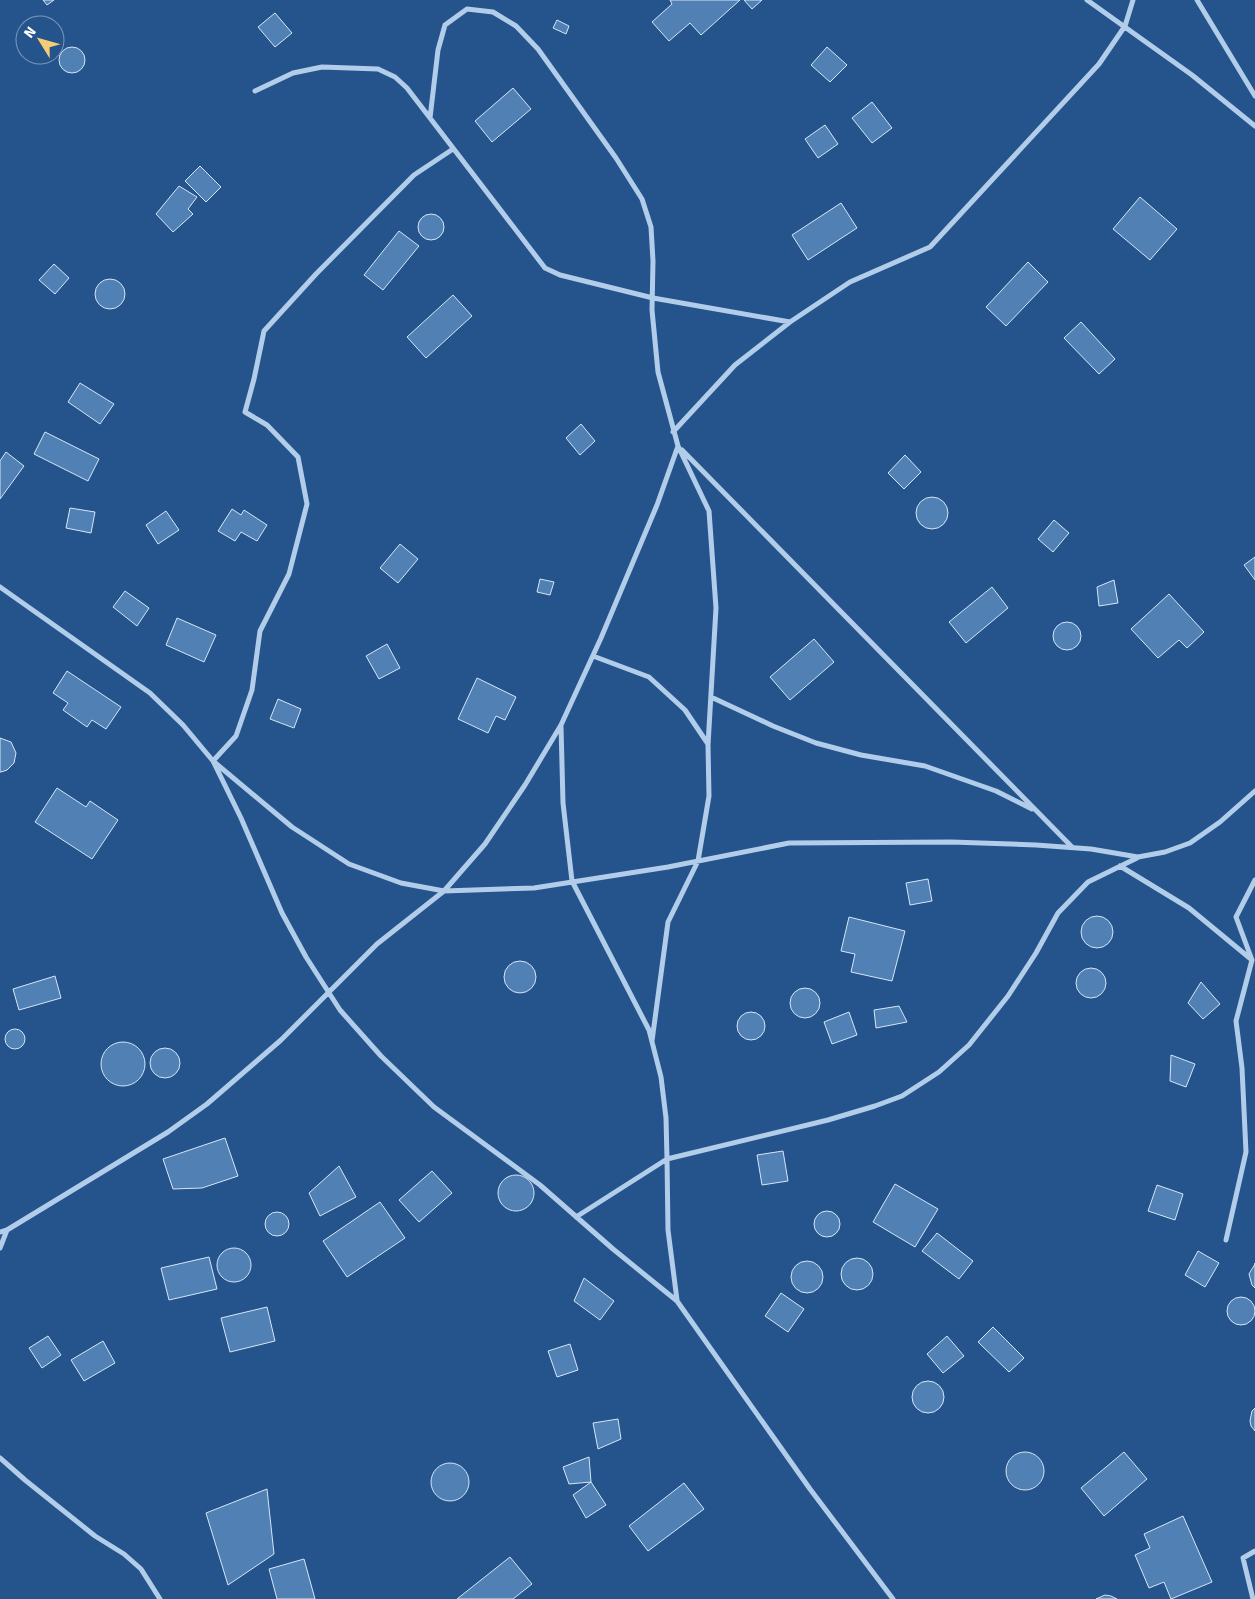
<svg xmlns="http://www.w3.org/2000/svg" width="1255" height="1599" viewBox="0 0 1255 1599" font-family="Signika,sans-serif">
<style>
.building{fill:#5080b4;stroke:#d6e6f8}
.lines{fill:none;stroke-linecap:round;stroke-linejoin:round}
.street{stroke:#b2cdea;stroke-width:5}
</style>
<rect width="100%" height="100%" fill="#24548b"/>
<!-- building -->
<path class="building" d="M 43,0 L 54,0 L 47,5 Z
M 670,0 L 740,0 L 701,35 L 690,23 L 669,41 L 652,22 L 672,4 Z
M 744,0 L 762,0 L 752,9 Z
M 275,13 L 292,33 L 275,47 L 258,27 Z
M 557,20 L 569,26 L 566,34 L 553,28 Z
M59 60a13 13 0 1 1 26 0a13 13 0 1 1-26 0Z
M 827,47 L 847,65 L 830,82 L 811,65 Z
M 513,88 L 531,109 L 492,142 L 475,121 Z
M 872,102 L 892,128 L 872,143 L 852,118 Z
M 825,125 L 838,144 L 818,158 L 805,139 Z
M 200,166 L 221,187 L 206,202 L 185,181 Z
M 179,186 L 197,197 L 188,209 L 193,214 L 173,232 L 156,214 Z
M 1140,197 L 1177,229 L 1150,260 L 1113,229 Z
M 841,203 L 857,228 L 808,260 L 792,235 Z
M418 227a13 13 0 1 1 26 0a13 13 0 1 1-26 0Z
M 399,231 L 419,246 L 383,290 L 364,275 Z
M 1028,262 L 1048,282 L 1006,326 L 986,307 Z
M 54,264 L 69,278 L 55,294 L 39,280 Z
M95 294a15 15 0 1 1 30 0a15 15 0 1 1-30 0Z
M 453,295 L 472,316 L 426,358 L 407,337 Z
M 1081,322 L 1115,359 L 1099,374 L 1064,338 Z
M 80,383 L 114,404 L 100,424 L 68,402 Z
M 581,424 L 595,441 L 580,455 L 566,438 Z
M 45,432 L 99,459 L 88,481 L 34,454 Z
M 6,452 L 24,466 L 0,499 L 0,461 Z
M 905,455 L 921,472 L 904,489 L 888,473 Z
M916 513a16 16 0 1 1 32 0a16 16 0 1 1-32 0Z
M 70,508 L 95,512 L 91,533 L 66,528 Z
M 232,509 L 241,515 L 244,510 L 267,525 L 257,541 L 241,532 L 235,541 L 218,531 Z
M 166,511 L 179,530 L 158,544 L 146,525 Z
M 1054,520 L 1069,533 L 1053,552 L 1038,539 Z
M 400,544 L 418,559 L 398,583 L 380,568 Z
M 1255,557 L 1255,580 L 1244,565 Z
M 540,579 L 554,582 L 550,595 L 537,592 Z
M 1114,580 L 1118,603 L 1099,606 L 1097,587 Z
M 992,587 L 1008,608 L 966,643 L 949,622 Z
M 125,591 L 149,608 L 137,626 L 113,607 Z
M 1169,594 L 1204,632 L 1187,648 L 1179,640 L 1158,658 L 1131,629 Z
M 177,618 L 216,635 L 204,662 L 166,645 Z
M1053 636a14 14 0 1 1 28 0a14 14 0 1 1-28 0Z
M 814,639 L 834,662 L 790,700 L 770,677 Z
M 387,644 L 400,668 L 379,679 L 366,656 Z
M 67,671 L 121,707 L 106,729 L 92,720 L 87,727 L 63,710 L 68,703 L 53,693 Z
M 477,678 L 516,697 L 505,720 L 496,716 L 488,733 L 458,719 Z
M 278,699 L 301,709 L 294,728 L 270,719 Z
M 0,738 L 11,742 L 16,753 L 14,763 L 7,770 L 1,772 L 0,772 Z
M 57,788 L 86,807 L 90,801 L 118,820 L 92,859 L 35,822 Z
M 928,879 L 932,901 L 910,905 L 906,883 Z
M1081 932a16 16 0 1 1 32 0a16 16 0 1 1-32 0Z
M 849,917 L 905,931 L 892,981 L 851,972 L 855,954 L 841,951 Z
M504 977a16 16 0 1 1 32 0a16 16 0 1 1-32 0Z
M1076 983a15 15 0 1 1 30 0a15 15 0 1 1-30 0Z
M 55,976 L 61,998 L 19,1010 L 13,989 Z
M 1201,982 L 1220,1004 L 1203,1019 L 1188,1003 Z
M790 1003a15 15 0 1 1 30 0a15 15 0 1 1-30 0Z
M 899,1006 L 907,1022 L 876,1028 L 874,1010 Z
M737 1026a14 14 0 1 1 28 0a14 14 0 1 1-28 0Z
M 849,1012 L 857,1035 L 832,1044 L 824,1022 Z
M5 1039a10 10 0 1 1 20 0a10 10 0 1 1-20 0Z
M101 1064a22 22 0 1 1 44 0a22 22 0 1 1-44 0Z
M150 1063a15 15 0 1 1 30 0a15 15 0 1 1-30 0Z
M 1171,1055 L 1195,1064 L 1186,1087 L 1170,1081 Z
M 225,1138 L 238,1176 L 202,1188 L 173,1189 L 163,1159 Z
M 783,1151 L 788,1181 L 762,1185 L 757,1155 Z
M 339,1166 L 356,1197 L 320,1216 L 309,1193 Z
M 432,1171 L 452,1193 L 419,1222 L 399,1200 Z
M498 1193a18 18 0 1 1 36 0a18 18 0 1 1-36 0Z
M 895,1184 L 938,1209 L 915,1247 L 873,1222 Z
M 1157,1185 L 1183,1194 L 1175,1220 L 1148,1211 Z
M 380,1202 L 405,1238 L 347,1277 L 323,1241 Z
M814 1224a13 13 0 1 1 26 0a13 13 0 1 1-26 0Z
M265 1224a12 12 0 1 1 24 0a12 12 0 1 1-24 0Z
M 937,1233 L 973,1261 L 959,1279 L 922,1251 Z
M217 1265a17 17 0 1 1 34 0a17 17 0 1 1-34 0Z
M 1198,1251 L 1219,1263 L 1205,1287 L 1185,1275 Z
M 209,1257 L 217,1289 L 169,1300 L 161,1268 Z
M841 1274a16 16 0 1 1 32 0a16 16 0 1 1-32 0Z
M791 1277a16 16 0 1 1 32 0a16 16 0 1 1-32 0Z
M 1255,1264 L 1255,1263 L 1255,1288 L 1252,1285 L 1249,1274 Z
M 584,1278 L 614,1301 L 600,1320 L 574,1301 Z
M 781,1293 L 804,1309 L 788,1332 L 765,1316 Z
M1227 1311a14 14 0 1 1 28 0a14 14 0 1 1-28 0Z
M 267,1307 L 275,1341 L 230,1352 L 221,1318 Z
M 993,1327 L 1024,1358 L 1009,1372 L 978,1342 Z
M 48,1336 L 61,1355 L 42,1368 L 29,1348 Z
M 947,1336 L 964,1356 L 943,1373 L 927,1354 Z
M 103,1341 L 115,1363 L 84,1381 L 71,1360 Z
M 570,1344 L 578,1370 L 557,1377 L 548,1351 Z
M912 1397a16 16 0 1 1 32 0a16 16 0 1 1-32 0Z
M 1255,1408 L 1255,1431 L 1251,1426 L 1250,1421 L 1252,1411 Z
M 618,1419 L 621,1439 L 598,1449 L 593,1423 Z
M1006 1471a19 19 0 1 1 38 0a19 19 0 1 1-38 0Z
M 1124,1452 L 1147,1479 L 1104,1516 L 1081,1488 Z
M 589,1457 L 591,1482 L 569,1484 L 563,1467 Z
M431 1482a19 19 0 1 1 38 0a19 19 0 1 1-38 0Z
M 591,1482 L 606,1505 L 586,1518 L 573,1495 Z
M 684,1483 L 704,1509 L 648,1551 L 629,1526 Z
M 267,1489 L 274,1554 L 228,1585 L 206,1513 Z
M 1183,1516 L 1212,1582 L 1171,1599 L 1164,1582 L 1149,1588 L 1135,1555 L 1150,1548 L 1144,1534 Z
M 510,1557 L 532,1584 L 513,1599 L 457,1599 Z
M 304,1559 L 315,1599 L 277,1599 L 269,1569 Z
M 1105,1595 L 1111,1596 L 1117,1599 L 1096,1599 Z"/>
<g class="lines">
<!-- street -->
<path class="street" d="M 1087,0 L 1192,75 L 1255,126
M 1197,0 L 1255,96
M 255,91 L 293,73 L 322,67 L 378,69 L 395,77 L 407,88 L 545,268 L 560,275 L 653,298 L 790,322
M 453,149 L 414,175 L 316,274 L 264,331 L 254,379 L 245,412 L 267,425 L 298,457 L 307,504 L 289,574 L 260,631 L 252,690 L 236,736 L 213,761 L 241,818 L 282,913 L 306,957 L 340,1010 L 381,1056 L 434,1107 L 540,1185 L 613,1249 L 677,1301 L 810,1489 L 893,1599
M 673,432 L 735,365 L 790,322 L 850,282 L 930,247 L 1099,64 L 1125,26 L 1133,0
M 682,450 L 1072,847
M 0,587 L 150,693 L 183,725 L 213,761 L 292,827 L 349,864 L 401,883 L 444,891 L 534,888 L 668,867 L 789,843 L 951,842 L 1036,845 L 1091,849 L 1138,857 L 1165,852 L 1190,843 L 1220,822 L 1255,791
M 593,656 L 649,677 L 685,710 L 708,744
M 711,697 L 773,726 L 816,743 L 861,755 L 925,766 L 996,791 L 1032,809
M 561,726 L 563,803 L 572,881 L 649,1030 L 661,1077 L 666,1118 L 667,1159 L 576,1217
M 1120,866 L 1189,908 L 1252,960
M 652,1041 L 668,922 L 698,861 L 709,796 L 708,745 L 716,608 L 709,511 L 678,446
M 0,1232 L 7,1230 L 168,1132 L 207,1104 L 281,1040 L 377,944 L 444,891 L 485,844 L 525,785 L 561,725 L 601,638 L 657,505 L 678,446 L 658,372 L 652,310 L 653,261 L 651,227 L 642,199 L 616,158 L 538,49 L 516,26 L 493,12 L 467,9 L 445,25 L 438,50 L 430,118
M 1226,1240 L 1246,1152 L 1242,1068 L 1236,1021 L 1252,960 L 1236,917 L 1255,880
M 0,1248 L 7,1230
M 677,1300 L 668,1230 L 667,1159 L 828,1120 L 875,1106 L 902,1096 L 939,1072 L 969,1045 L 1008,996 L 1036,953 L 1058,913 L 1088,882 L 1137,858
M 0,1458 L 25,1480 L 95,1536 L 124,1554 L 141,1569 L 160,1599
M 1253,1599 L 1243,1558 L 1255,1551"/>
</g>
<!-- north arrow -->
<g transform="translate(40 40) rotate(307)"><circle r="24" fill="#24548b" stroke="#7c98b9"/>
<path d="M0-4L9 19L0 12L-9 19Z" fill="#f5cd75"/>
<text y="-8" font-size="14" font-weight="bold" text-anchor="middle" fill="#ffffff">N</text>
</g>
</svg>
